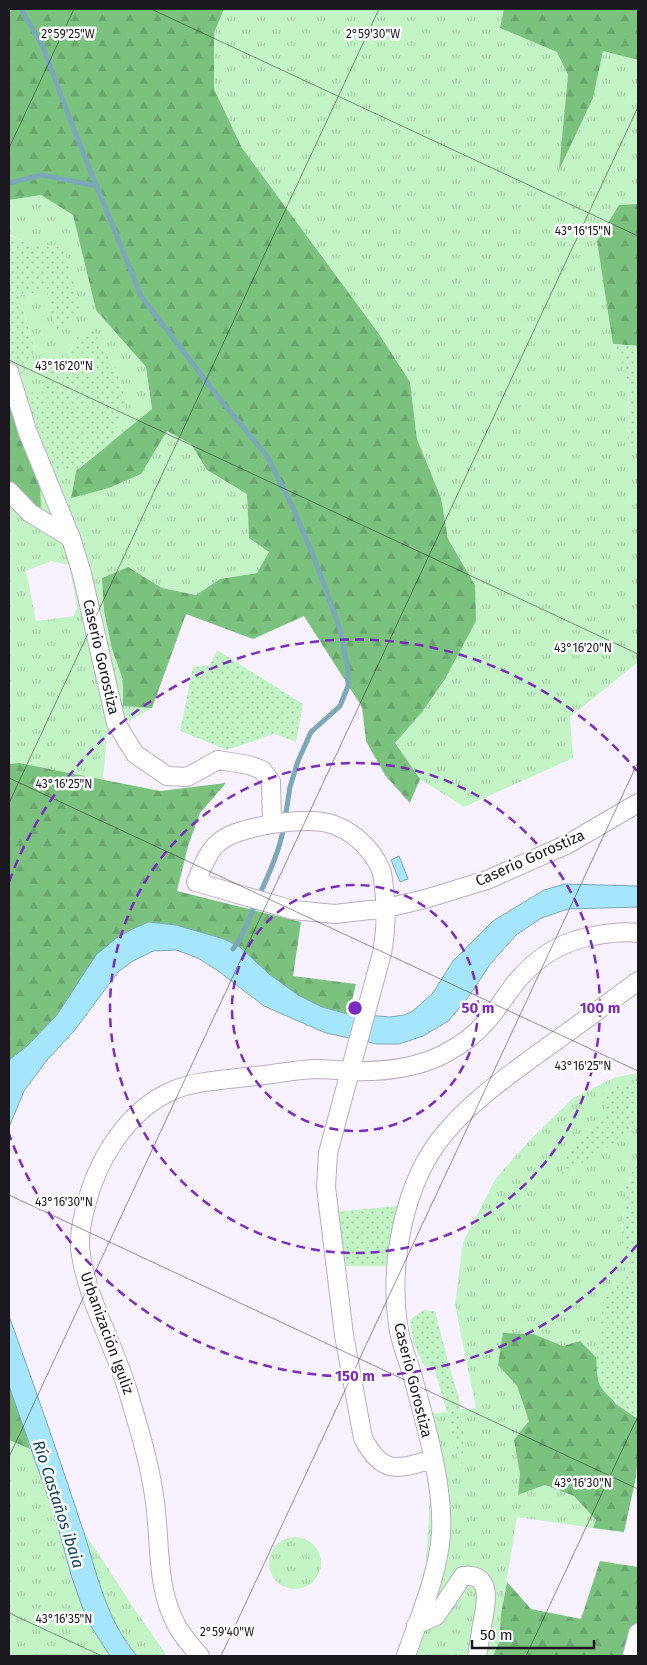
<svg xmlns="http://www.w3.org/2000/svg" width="647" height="1665" viewBox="0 0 647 1665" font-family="'Fira Sans',sans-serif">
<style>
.grass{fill:url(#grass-tufts);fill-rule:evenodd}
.forest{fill:url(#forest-firs)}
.garden{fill:url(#garden-dots)}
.water{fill:#a6e6fc;stroke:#7ca8b9}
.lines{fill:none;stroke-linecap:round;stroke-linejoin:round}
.stream{stroke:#7ca8b9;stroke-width:5}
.minor-casing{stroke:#b9aec3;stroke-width:20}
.minor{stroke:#fff;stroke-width:18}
.ticks{fill:none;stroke:#1a161e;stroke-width:1;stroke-opacity:0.45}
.ring{fill:none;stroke:#7b2cbf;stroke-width:2.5;stroke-dasharray:9 6}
.labels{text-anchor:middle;stroke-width:5;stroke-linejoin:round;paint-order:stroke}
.street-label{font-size:15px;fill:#1a161e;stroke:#fff}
.water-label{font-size:16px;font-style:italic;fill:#0c4352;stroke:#fff}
.ticks-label{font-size:12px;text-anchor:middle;fill:#1a161e;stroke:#fff;stroke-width:5;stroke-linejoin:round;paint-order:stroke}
.centre{fill:#7b2cbf;stroke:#fff;stroke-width:2.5}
.ring-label{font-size:15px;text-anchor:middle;font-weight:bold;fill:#7b2cbf;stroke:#fff;stroke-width:5;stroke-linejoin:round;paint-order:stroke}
</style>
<defs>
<pattern id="grass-tufts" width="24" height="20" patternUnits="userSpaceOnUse" patternTransform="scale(1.25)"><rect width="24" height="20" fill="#c3f4c5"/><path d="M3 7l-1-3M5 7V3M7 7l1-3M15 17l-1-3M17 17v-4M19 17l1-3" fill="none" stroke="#a7d0a9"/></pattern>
<pattern id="forest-firs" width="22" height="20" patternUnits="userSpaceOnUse" patternTransform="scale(1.25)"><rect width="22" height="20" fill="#7bc27f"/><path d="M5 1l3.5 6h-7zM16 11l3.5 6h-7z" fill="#6aa66d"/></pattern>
<pattern id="garden-dots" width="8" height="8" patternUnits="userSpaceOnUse" patternTransform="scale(1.25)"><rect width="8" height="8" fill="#c3f4c5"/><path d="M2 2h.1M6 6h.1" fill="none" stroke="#a7d0a9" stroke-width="1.8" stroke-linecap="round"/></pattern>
</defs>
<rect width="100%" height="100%" fill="#f8f1ff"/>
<!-- grass -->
<path class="grass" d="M 224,9 L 504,9 L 500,28 L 557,52 L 568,75 L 560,167 L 593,98 L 603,50 L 638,60 L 638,204 L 619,205 L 613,344 L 629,383 L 628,441 L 638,454 L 638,662 L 570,717 L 573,758 L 464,807 L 420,779 L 395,743 L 422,712 L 475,585 L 448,539 L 441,498 L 417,439 L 410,382 L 379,334 L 242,148 L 214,89 L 214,33 Z
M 41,195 L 73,215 L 96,310 L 146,367 L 152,409 L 112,442 L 126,401 L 117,373 L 93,331 L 77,338 L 68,355 L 58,360 L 43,401 L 33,392 L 22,386 L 23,370 L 35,351 L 19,295 L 35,293 L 57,246 L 32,245 L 10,235 L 9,238 L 9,200 Z
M 167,431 L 191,444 L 207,470 L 247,494 L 249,538 L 269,552 L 257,573 L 220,579 L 196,595 L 162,588 L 128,567 L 102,578 L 104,611 L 112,649 L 123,680 L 123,706 L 152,708 L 107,733 L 103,780 L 19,763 L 9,764 L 9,502 L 32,461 L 57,471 L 76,471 L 71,497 L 109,488 L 141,474 ZM 51,561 L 69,565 L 77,606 L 74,616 L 36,621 L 26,571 Z
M 638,1073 L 638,1159 L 626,1186 L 621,1245 L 631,1260 L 625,1278 L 604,1295 L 597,1358 L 580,1341 L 563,1346 L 533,1334 L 503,1333 L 498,1365 L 517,1386 L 529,1421 L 514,1440 L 520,1474 L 518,1495 L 545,1485 L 574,1496 L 596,1520 L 593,1528 L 517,1517 L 501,1614 L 499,1642 L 493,1656 L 400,1656 L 426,1563 L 430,1495 L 416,1415 L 447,1412 L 461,1467 L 464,1434 L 461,1409 L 476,1408 L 455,1305 L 463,1242 L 496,1178 L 527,1143 L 573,1098 L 616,1077 Z
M 9,1440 L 30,1449 L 131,1604 L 167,1656 L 9,1656 Z
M269 1563a26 26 0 1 1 52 0a26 26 0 1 1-52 0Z"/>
<!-- forest -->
<path class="forest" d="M 9,9 L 224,9 L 214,33 L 214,89 L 242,148 L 379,334 L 410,382 L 417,439 L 441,498 L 448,539 L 475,585 L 476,621 L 445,679 L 422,712 L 395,743 L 420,779 L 410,803 L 385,775 L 366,741 L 362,707 L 304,616 L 253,639 L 186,614 L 152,708 L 123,706 L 123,680 L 112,649 L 104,611 L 102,578 L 128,567 L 162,588 L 196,595 L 220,579 L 257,573 L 269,552 L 249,538 L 247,494 L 207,470 L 191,444 L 167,431 L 141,474 L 109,488 L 71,498 L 76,471 L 152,409 L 146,367 L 96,310 L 73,215 L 41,195 L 9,200 Z
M 504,9 L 638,9 L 638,60 L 603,51 L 593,98 L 559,170 L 568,75 L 557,52 L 500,28 Z
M 638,204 L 638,346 L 613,344 L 597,241 L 619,205 Z
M 9,394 L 40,488 L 41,507 L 15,512 L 9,502 Z
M 19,763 L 160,791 L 226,783 L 200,813 L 188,846 L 177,891 L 301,922 L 293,976 L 356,984 L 349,1014 L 322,1007 L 298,995 L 269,974 L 240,947 L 224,939 L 176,925 L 149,922 L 97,955 L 57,1015 L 27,1046 L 9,1060 L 9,764 Z
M 503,1333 L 533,1334 L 563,1346 L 580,1341 L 597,1358 L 599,1383 L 616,1404 L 638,1419 L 638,1453 L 636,1477 L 624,1532 L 593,1528 L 596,1520 L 574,1496 L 545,1485 L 518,1495 L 520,1474 L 514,1440 L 529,1421 L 517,1386 L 498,1365 Z
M 9,1386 L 23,1424 L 30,1449 L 9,1440 Z
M 600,1561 L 638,1567 L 638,1656 L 493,1656 L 499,1642 L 501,1614 L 507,1582 L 531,1609 L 581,1619 Z"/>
<!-- garden -->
<path class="garden" d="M 9,235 L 32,245 L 57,246 L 66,253 L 82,315 L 55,331 L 46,286 L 35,293 L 19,295 L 35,351 L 23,370 L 22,386 L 33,392 L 42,400 L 42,382 L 58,360 L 68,355 L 77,338 L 93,330 L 117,373 L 126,401 L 112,442 L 76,471 L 57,471 L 32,461 L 9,394 Z
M 613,344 L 638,346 L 638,454 L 628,442 L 629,383 Z
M 217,650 L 303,704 L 296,742 L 274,734 L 227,750 L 180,731 L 193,667 L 210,665 Z
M 638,1080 L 638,1128 L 561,1176 L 568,1154 L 581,1137 L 608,1112 L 599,1096 L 617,1084 L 621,1090 Z
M 638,1159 L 638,1419 C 627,1411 604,1396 599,1383 C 592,1365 602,1315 604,1295 L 625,1278 L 631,1260 L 621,1246 L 626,1186 Z
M 398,1206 L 388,1266 L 341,1266 L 333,1212 Z
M 423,1310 L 435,1311 L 448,1362 L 459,1399 L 464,1434 L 462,1469 L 435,1369 L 424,1366 L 413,1342 L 410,1320 Z"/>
<!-- water -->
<path class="water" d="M 399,856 L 408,879 L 400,882 L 391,860 Z
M 565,884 L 638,886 L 638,907 L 568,909 L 541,918 L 516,935 L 491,963 L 467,999 L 448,1021 L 423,1036 L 399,1044 L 377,1044 L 326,1033 L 264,1006 L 217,970 L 198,958 L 176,950 L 153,951 L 131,962 L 118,972 L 74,1031 L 46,1061 L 24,1091 L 9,1127 L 9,1060 L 27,1046 L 57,1015 L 96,955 L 115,939 L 132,929 L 149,922 L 176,925 L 224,939 L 240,947 L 269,974 L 298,995 L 322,1007 L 344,1013 L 390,1017 L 404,1015 L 413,1011 L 433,993 L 453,961 L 493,921 L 544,890 Z
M 9,1316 C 34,1385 58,1454 81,1524 C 97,1571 104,1617 137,1656 L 110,1656 L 87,1620 L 72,1578 L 55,1517 L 9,1386 Z"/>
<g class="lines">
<!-- stream -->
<path class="stream" d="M 21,9 L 43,47 L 74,130 L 141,296 L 219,398 L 267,456 L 293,508 L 313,555 L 340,629 L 348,669 L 348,686 L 340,706 L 311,732 L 298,761 L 290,787 L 285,819
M 9,183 L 42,175 L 97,186
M 233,949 C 243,937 248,921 254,907 C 266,880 279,854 284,826"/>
<!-- minor casing -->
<g class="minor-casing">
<path id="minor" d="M 9,372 L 28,433 L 71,538 L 82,574 L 116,723 L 135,754 L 167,776 L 187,777 L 218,760 L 249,765 L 262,770 L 271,782 L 272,824
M 9,491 L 30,513 L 71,538
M 432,1459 C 398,1470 382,1475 363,1438 L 344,1335 L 326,1187 L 328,1153 L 382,953 C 386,931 387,911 384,888 C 383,882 383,875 381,870 C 372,848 351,829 328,823 C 309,818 276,823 257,827 C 244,830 228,834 218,843 C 207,852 202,869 196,882 L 293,910 L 335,914 L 387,908 L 425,899 L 487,880 L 568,844 L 638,803
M 416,1625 L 436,1616 L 463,1576 C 494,1572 486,1606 482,1625 C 480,1636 479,1646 477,1656
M 200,1656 C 191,1646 182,1636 176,1624 C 155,1585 161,1538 154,1495 C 149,1461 139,1429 129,1395 C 116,1348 89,1305 81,1255 C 77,1234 85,1208 91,1188 C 105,1148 133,1107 174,1090 C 196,1081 223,1080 247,1077 C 270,1075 293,1070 315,1069 C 327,1069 338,1070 350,1071 C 382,1072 415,1069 444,1054 C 459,1046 474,1036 485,1023 C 497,1010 506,995 516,982 C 536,958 562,941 593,936 C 608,933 623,931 638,933
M 406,1656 C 419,1617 438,1576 441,1534 C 444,1485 425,1422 412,1374 C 407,1358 400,1341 398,1325 C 389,1263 404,1181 445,1133 C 470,1103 501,1081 532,1058 C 568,1032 603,1007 638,981
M 632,1656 L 638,1633"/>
</g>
<!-- minor -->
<use href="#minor" class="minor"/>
</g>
<!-- ticks -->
<path class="ticks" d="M 151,9 L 638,236M 9,148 L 74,9M 9,360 L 638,654M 9,778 L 638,1071M 9,803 L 379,9M 9,1195 L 638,1489M 9,1457 L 638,107M 9,1613 L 102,1656M 221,1656 L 638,762M 526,1656 L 638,1416"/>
<!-- distance rings -->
<g class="ring">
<circle cx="355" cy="1008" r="123"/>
<circle cx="355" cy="1008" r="245"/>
<path d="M637 1245A368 368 0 0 1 9 1134M9 882A368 368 0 0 1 637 771"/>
</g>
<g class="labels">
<!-- street labels -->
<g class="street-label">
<text transform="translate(101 657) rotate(77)" y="5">Caserio Gorostiza</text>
<text transform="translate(530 858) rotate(-24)" y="5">Caserio Gorostiza</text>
<text transform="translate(107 1333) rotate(70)" y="5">Urbanización Iguliz</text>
<text transform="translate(413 1380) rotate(76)" y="5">Caserio Gorostiza</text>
</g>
<!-- water labels -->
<g class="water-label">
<text transform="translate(59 1504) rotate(72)" y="6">Río Castaños ibaia</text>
</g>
</g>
<g class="ticks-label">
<text x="68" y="38">2°59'25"W</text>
<text x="373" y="38">2°59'30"W</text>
<text x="583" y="235">43°16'15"N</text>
<text x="64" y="370">43°16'20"N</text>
<text x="583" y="652">43°16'20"N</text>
<text x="64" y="788">43°16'25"N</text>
<text x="583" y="1070">43°16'25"N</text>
<text x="64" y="1206">43°16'30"N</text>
<text x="583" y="1487">43°16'30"N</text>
<text x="64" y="1623">43°16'35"N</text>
<text x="227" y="1636">2°59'40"W</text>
</g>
<circle cx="355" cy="1008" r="8" class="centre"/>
<g class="ring-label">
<text x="478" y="1013">50 m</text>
<text x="600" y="1013">100 m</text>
<text x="355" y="1381">150 m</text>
</g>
<!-- border -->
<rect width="647" height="1665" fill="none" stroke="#1a161e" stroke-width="20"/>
<!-- scale -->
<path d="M472 1640v8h122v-8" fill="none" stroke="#1a161e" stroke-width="2.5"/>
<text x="480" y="1640" font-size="15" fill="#1a161e" stroke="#ffffff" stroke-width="4" paint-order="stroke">50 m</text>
</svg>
